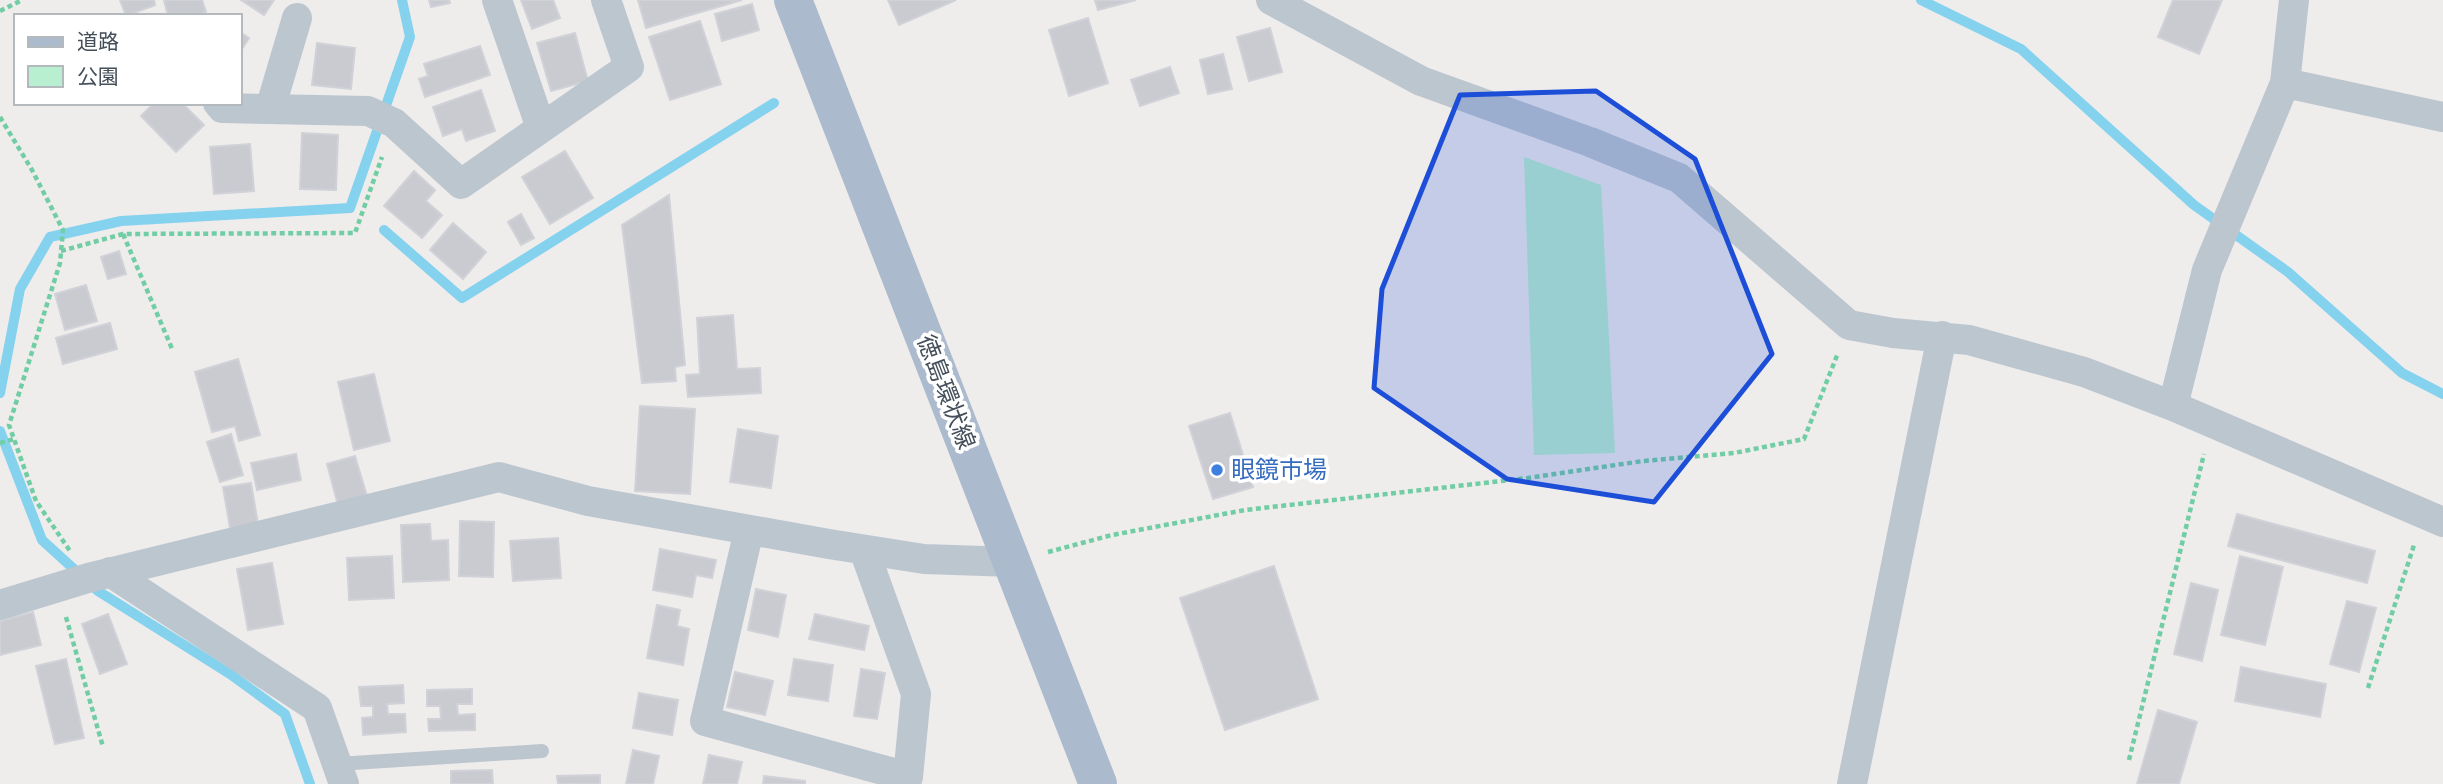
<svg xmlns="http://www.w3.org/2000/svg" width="2443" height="784" viewBox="0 0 2443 784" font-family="Raleway,'Noto Sans JP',sans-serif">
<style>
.green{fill:#b8efd0}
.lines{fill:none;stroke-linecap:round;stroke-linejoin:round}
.stream{stroke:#84d2ed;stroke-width:10}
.building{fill:#c9cbd1;stroke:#d0d2d8;stroke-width:2}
.path{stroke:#70cda4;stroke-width:4.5;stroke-dasharray:5 3.5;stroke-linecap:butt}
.lane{stroke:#bcc6cf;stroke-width:14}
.street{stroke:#bcc6cf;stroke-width:30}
.primary{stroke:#abbacc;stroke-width:38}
.marked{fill:#1d4ed8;fill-opacity:0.2;stroke:#1d4ed8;stroke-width:5;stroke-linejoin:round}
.shop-dot{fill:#3f7fe0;stroke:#fff;stroke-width:2.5}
.labels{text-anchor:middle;stroke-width:7;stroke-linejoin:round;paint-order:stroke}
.street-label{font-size:24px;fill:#444f5a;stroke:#fff}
.shop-label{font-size:24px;fill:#366cbe;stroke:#fff;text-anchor:start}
</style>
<rect width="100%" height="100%" fill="#efecec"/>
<!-- green -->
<path class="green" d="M 1524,157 L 1601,185 L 1615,453 L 1534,455 Z"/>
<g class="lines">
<!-- stream -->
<path class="stream" d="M 1921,0 L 2021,49 L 2194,205 L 2288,272 L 2402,373 L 2443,394
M 384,230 L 462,298 L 774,103
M 0,393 L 20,289 L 50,237 L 121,221 L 350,208 L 410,37 L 402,0
M 0,431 L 42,540 L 98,591 L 230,674 L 285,714 L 310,784"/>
</g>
<!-- building -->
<path class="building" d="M 120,0 L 154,0 L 155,5 L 126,16 Z
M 164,0 L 202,0 L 206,12 L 195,16 L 168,16 Z
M 241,0 L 274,0 L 264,15 Z
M 429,0 L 449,0 L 450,3 L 431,7 Z
M 521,0 L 553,0 L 560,18 L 532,29 Z
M 638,0 L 742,0 L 646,28 Z
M 888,0 L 956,0 L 899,25 Z
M 1095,0 L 1136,0 L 1098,10 Z
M 2173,0 L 2222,0 L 2199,54 L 2158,37 Z
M 752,4 L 759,30 L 722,41 L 715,14 Z
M 1088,18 L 1108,83 L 1069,96 L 1049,30 Z
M 700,21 L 721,84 L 670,100 L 649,37 Z
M 1270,28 L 1282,72 L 1249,81 L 1237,37 Z
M 240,32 L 249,38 L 240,52 Z
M 575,33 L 588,81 L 551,91 L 537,43 Z
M 317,43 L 355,48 L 351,89 L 312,85 Z
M 480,46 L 490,75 L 425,97 L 419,79 L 428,76 L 424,64 Z
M 1223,54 L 1232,89 L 1208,94 L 1200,60 Z
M 1170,67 L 1179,93 L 1140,106 L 1131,80 Z
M 481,90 L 495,131 L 466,141 L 462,129 L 443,136 L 433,107 Z
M 154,103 L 182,103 L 204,125 L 176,152 L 141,116 Z
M 302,133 L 338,135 L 336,190 L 300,189 Z
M 250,144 L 254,191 L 214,194 L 210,147 Z
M 565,151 L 593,198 L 550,224 L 522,177 Z
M 414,171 L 435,190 L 426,201 L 442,215 L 422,238 L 384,206 Z
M 669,195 L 685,365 L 675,367 L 676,381 L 642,383 L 622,225 Z
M 521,214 L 534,238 L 521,245 L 508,222 Z
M 453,223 L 486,252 L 463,279 L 430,250 Z
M 119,251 L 126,274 L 108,279 L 101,257 Z
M 86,285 L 97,321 L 65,330 L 55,294 Z
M 733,315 L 737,369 L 760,368 L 761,393 L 688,397 L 686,375 L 700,374 L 697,318 Z
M 110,323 L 117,349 L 63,364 L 56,338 Z
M 238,359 L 260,435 L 239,441 L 235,426 L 212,432 L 195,372 Z
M 374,374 L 390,441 L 354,450 L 338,382 Z
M 640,406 L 695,409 L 690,494 L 635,491 Z
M 1230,413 L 1253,487 L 1213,499 L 1189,426 Z
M 738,429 L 778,436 L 771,488 L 730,482 Z
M 231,434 L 243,475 L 220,482 L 207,442 Z
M 296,454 L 301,480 L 257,490 L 251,463 Z
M 355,456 L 367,496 L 338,505 L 327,464 Z
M 251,483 L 258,524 L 230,528 L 223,487 Z
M 2237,514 L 2375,551 L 2367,583 L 2228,546 Z
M 460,521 L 494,522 L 493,577 L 459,576 Z
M 430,524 L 431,541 L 448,540 L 449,580 L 403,582 L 401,525 Z
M 558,538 L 561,578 L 513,581 L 510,541 Z
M 660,549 L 716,560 L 712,578 L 696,575 L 692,597 L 653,590 Z
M 392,556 L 394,598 L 349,600 L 347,558 Z
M 2240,556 L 2283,567 L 2265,645 L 2221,635 Z
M 272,563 L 283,624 L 248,630 L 237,569 Z
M 1274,566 L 1318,699 L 1225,730 L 1180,598 Z
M 2191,583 L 2218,590 L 2202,661 L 2174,654 Z
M 756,589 L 786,595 L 778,637 L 748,630 Z
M 2347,601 L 2376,608 L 2359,672 L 2330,664 Z
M 657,605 L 680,610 L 677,626 L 689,629 L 683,665 L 647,658 Z
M 33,612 L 41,645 L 0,655 L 0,621 Z
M 108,614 L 127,664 L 100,674 L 82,624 Z
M 815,614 L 869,626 L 864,650 L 809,639 Z
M 66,659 L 84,738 L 55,744 L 36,666 Z
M 794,659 L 833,665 L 828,701 L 788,695 Z
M 2241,667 L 2326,684 L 2320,717 L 2235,701 Z
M 861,669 L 885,673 L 877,719 L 854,716 Z
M 735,672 L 773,681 L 765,715 L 727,707 Z
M 403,685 L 404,703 L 387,704 L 388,714 L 405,714 L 406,732 L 363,735 L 362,718 L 373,717 L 373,706 L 361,706 L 359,687 Z
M 472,689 L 472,704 L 457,704 L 458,715 L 475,714 L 475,730 L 429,731 L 428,719 L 441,719 L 440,706 L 427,706 L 427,690 Z
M 639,693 L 678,700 L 672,735 L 633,728 Z
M 2158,710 L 2197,722 L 2179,784 L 2137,784 Z
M 633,750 L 659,756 L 653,784 L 626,784 Z
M 709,755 L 742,762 L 737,784 L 703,784 Z
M 492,770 L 493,784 L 451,784 L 451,771 Z
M 600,775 L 600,784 L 558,784 L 557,776 Z
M 764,776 L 805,781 L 805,784 L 763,784 Z"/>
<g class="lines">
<!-- path -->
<path class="path" d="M 0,11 L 22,0
M 0,117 L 32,170 L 63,230 L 60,263 L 9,425 L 36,501 L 70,551
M 123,234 L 173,351
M 61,251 L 123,234 L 355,233 L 382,157
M 0,443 L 14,439
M 1048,552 L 1112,535 L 1245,510 L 1528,478 L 1643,461 L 1734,453 L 1804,439 L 1838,353
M 66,617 L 103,747
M 2368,688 L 2414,545
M 2129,760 L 2204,454"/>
<!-- lane -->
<path class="lane" d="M 337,764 L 542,751"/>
<!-- street -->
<path class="street" d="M 497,0 L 541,128
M 1271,0 L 1421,81 L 1590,142 L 1679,178 L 1849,325 L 1893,333 L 1969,340 L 2084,372 L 2173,406 L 2443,522
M 2285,83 L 2443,117
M 218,103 L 222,108 L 368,111 L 394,123 L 461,184 L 629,67 L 606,0
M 270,109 L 297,18
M 2173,406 L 2207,270 L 2285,83 L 2294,0
M 749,530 L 705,721 L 908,777 L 916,694 L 864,550
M 110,572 L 317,708 L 344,784
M 0,605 L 88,578 L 499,477 L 588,501 L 829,544 L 924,559 L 1013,562
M 1852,784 L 1942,336"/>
<!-- primary -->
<path class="primary" d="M 793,0 L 1098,784"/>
</g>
<!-- marked area -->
<path class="marked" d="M 1596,91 L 1695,159 L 1772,354 L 1654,502 L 1507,479 L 1374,388 L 1382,289 L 1460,95 Z"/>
<!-- markers -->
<circle class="shop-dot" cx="1217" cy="470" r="7"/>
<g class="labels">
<!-- street labels -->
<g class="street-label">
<text transform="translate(946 392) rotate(69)" y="8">徳島環状線</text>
</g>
<!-- shop labels -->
<g class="shop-label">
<text x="1231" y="478">眼鏡市場</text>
</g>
</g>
<!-- legend -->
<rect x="14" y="14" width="228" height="91" fill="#ffffff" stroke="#b4b9bd" stroke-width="2"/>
<rect x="28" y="37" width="35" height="10" fill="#abbacc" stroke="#b4b9bd" stroke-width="2"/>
<text x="77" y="49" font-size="21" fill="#444f5a">道路</text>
<rect x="28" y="66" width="35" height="21" fill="#b8efd0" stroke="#b4b9bd" stroke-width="2"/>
<text x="77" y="84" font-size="21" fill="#444f5a">公園</text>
</svg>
